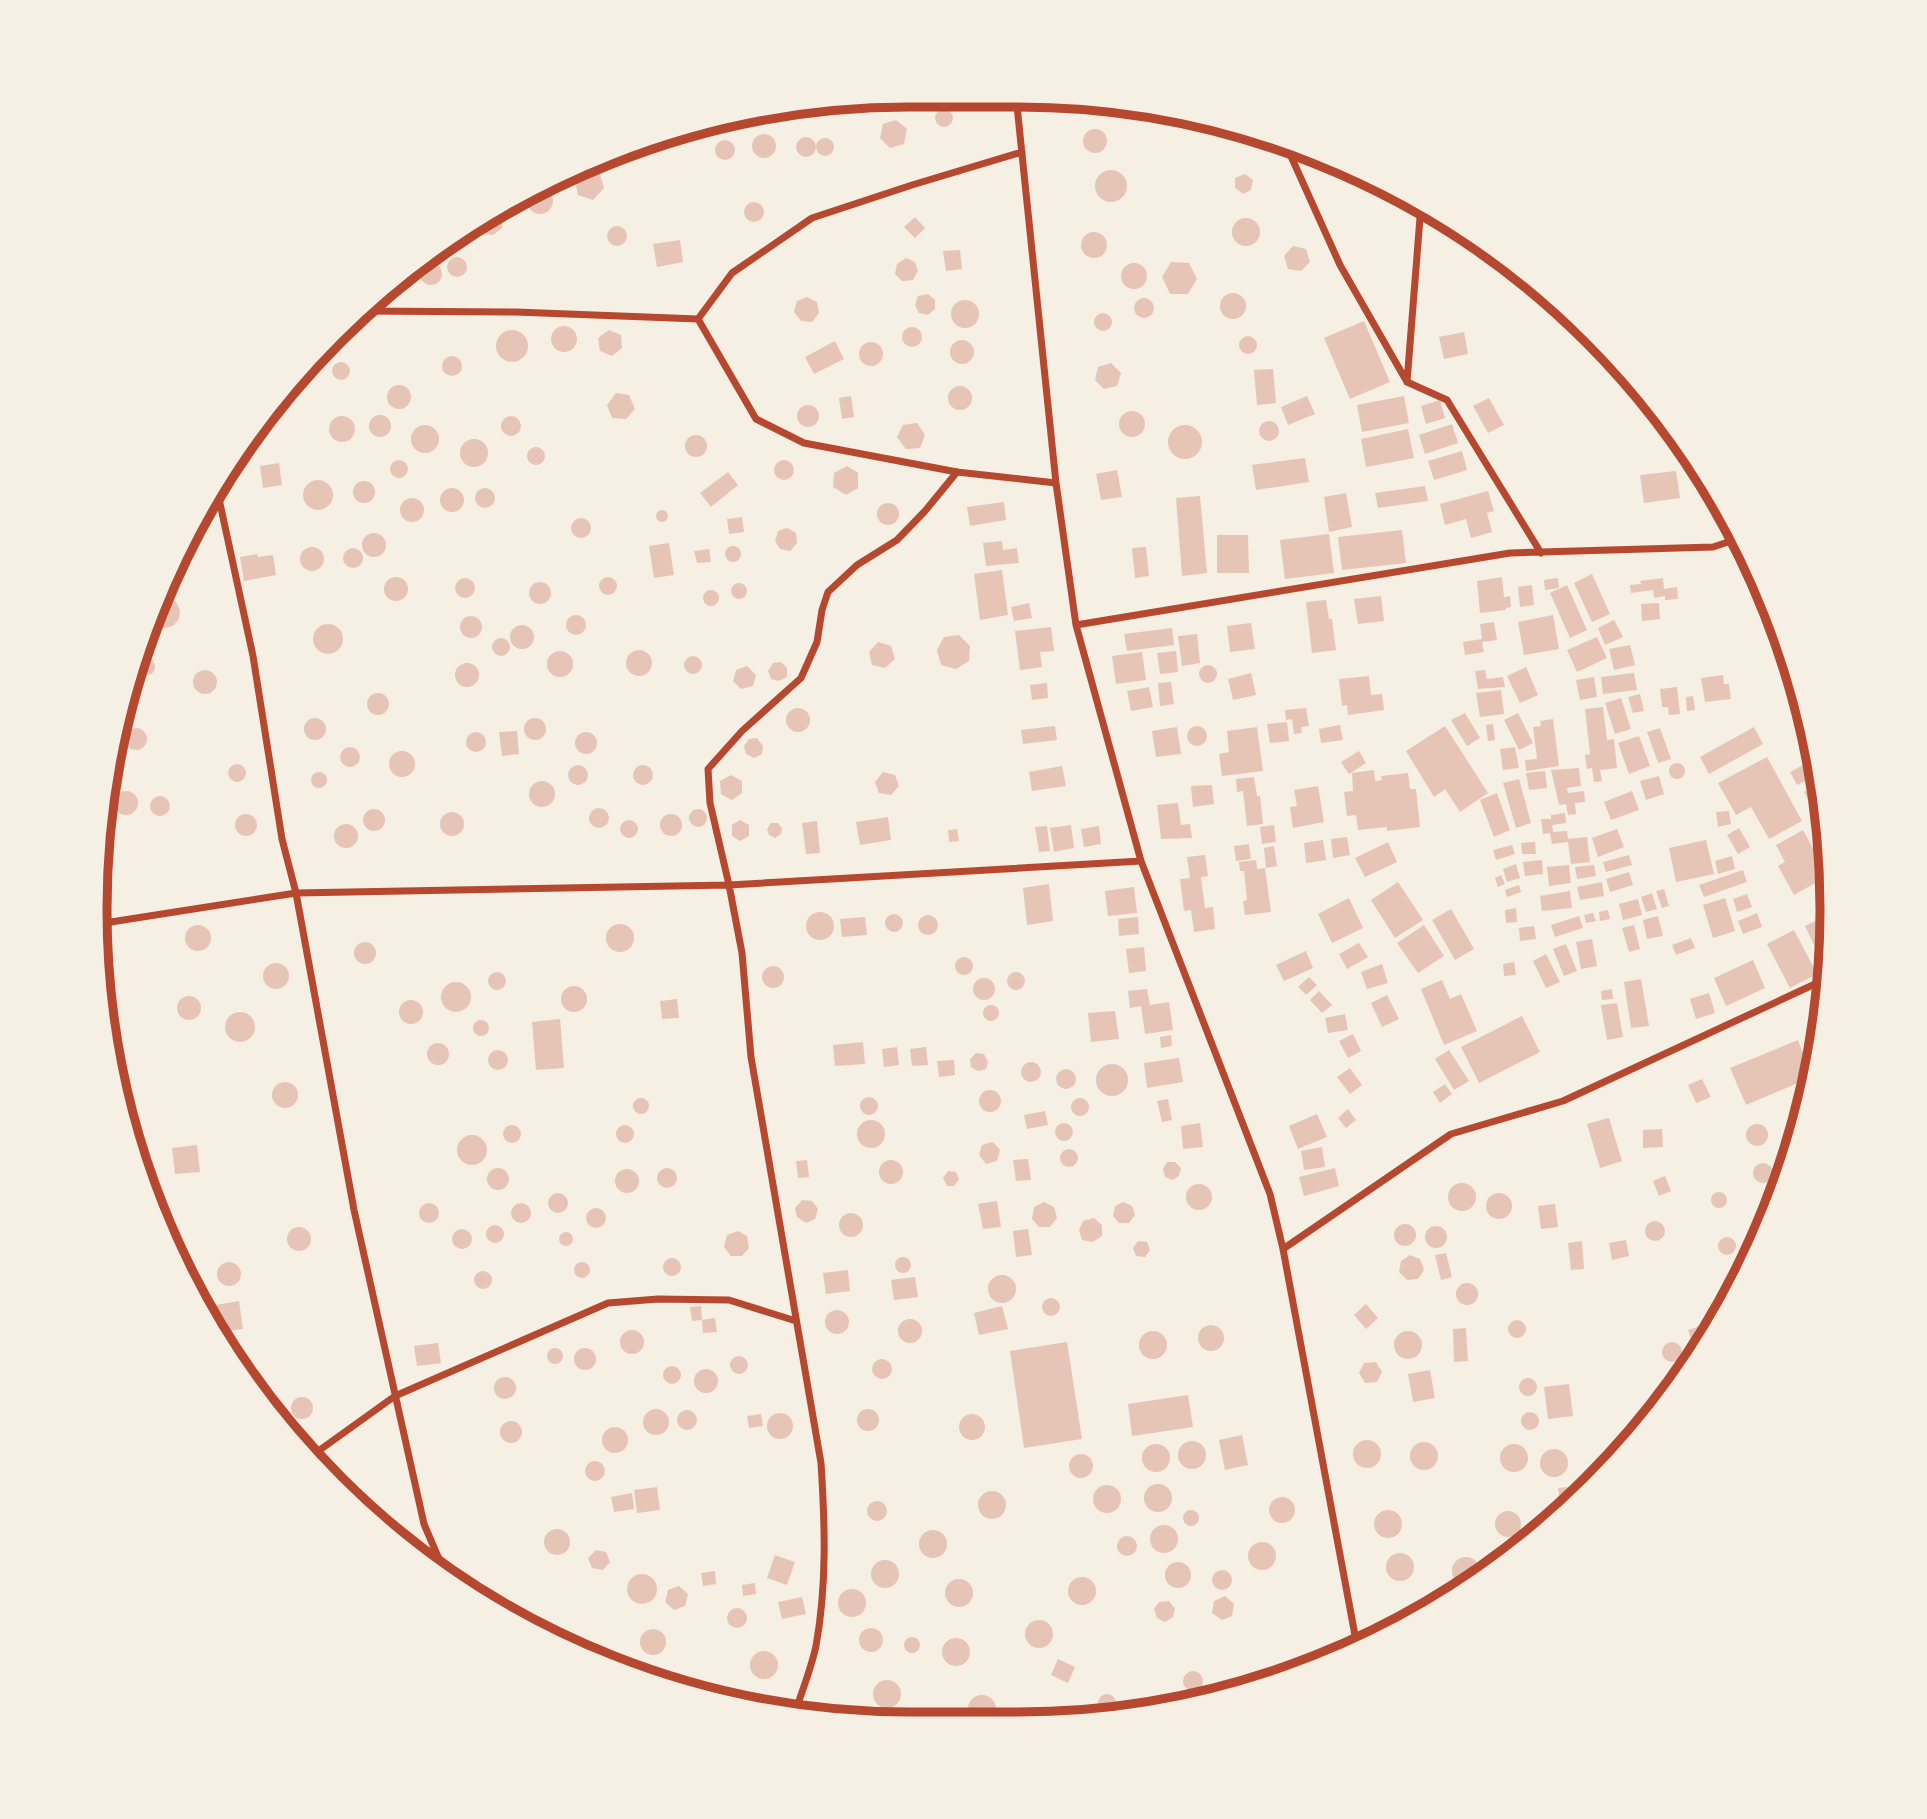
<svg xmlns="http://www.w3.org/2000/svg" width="1927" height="1819" viewBox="0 0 1927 1819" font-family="Arial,sans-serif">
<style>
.building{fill:#e6c5b7}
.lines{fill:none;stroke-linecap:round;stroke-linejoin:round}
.minor{stroke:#b5482f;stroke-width:7}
.rim{fill:none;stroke:#b5482f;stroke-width:9}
</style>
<rect width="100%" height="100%" fill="#f6efe4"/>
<!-- building -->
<path class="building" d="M 838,102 L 836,111 L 830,114 L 824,113 L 820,109 L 819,103 Z
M935 118a9 9 0 1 1 18 0a9 9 0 1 1-18 0Z
M 896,120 L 907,129 L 904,144 L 890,148 L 880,138 L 883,124 Z
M1083 141a12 12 0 1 1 24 0a12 12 0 1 1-24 0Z
M752 146a12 12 0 1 1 24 0a12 12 0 1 1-24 0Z
M796 147a10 10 0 1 1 20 0a10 10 0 1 1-20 0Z
M816 147a9 9 0 1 1 18 0a9 9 0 1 1-18 0Z
M715 150a10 10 0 1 1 20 0a10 10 0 1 1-20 0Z
M 586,169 L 600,174 L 604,188 L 593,200 L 578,195 L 575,180 Z
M1095 186a16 16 0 1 1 32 0a16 16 0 1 1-32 0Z
M 1245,174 L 1253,180 L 1251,190 L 1243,194 L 1235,188 L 1235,178 Z
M527 201a13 13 0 1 1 26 0a13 13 0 1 1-26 0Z
M744 212a10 10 0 1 1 20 0a10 10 0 1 1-20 0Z
M 496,212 L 502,219 L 502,228 L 493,235 L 486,234 L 480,229 L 478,223 Z
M 915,217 L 925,228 L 915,238 L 904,227 Z
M1232 232a14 14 0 1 1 28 0a14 14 0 1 1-28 0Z
M607 236a10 10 0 1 1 20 0a10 10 0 1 1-20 0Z
M1081 245a13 13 0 1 1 26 0a13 13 0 1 1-26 0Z
M 680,240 L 683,262 L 657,267 L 653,244 Z
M 1293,246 L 1306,249 L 1310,262 L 1301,271 L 1288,269 L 1284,256 Z
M 960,250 L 962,269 L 946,271 L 943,251 Z
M447 267a10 10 0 1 1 20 0a10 10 0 1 1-20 0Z
M 906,258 L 915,262 L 918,271 L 913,280 L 902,281 L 895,274 L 897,264 Z
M 1171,262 L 1189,263 L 1197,279 L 1188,294 L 1170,294 L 1162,277 Z
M420 274a11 11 0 1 1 22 0a11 11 0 1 1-22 0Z
M1121 276a13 13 0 1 1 26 0a13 13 0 1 1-26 0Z
M1220 306a13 13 0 1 1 26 0a13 13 0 1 1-26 0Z
M 928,294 L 935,300 L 935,309 L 928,315 L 919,313 L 915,305 L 918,296 Z
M 807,297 L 817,302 L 819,313 L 812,322 L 801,321 L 794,312 L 797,301 Z
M1134 308a10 10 0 1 1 20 0a10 10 0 1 1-20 0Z
M951 314a14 14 0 1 1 28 0a14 14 0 1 1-28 0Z
M1094 322a9 9 0 1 1 18 0a9 9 0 1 1-18 0Z
M 1364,321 L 1390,382 L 1350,399 L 1324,338 Z
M551 339a13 13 0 1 1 26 0a13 13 0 1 1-26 0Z
M902 337a10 10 0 1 1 20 0a10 10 0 1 1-20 0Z
M496 346a16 16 0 1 1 32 0a16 16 0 1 1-32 0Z
M 609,330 L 621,335 L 622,348 L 612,356 L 600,351 L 598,338 Z
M 1464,332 L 1468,354 L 1444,359 L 1439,337 Z
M1239 345a9 9 0 1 1 18 0a9 9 0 1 1-18 0Z
M950 352a12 12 0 1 1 24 0a12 12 0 1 1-24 0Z
M 835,341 L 844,359 L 814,374 L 805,357 Z
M859 354a12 12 0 1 1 24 0a12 12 0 1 1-24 0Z
M442 366a10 10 0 1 1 20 0a10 10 0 1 1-20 0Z
M 309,361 L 309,370 L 304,376 L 294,376 Z
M332 371a9 9 0 1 1 18 0a9 9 0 1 1-18 0Z
M 1111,363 L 1121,373 L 1117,386 L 1104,389 L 1095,380 L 1098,367 Z
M 1273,369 L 1276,403 L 1257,405 L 1254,370 Z
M387 397a12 12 0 1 1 24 0a12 12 0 1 1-24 0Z
M948 398a12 12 0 1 1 24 0a12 12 0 1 1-24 0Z
M 616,393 L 629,395 L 635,409 L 626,419 L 612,418 L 607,405 Z
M 851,396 L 854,417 L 842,419 L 839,398 Z
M 1307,396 L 1315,414 L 1288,425 L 1281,407 Z
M 1404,396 L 1409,423 L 1362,432 L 1357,405 Z
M 278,398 L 279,408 L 274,412 L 268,413 Z
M 1489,398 L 1504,425 L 1488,433 L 1473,406 Z
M 1440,400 L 1445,418 L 1426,424 L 1421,406 Z
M797 416a11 11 0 1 1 22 0a11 11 0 1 1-22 0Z
M1119 424a13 13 0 1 1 26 0a13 13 0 1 1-26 0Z
M369 426a11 11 0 1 1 22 0a11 11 0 1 1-22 0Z
M501 426a10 10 0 1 1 20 0a10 10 0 1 1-20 0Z
M329 429a13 13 0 1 1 26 0a13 13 0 1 1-26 0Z
M1259 431a10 10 0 1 1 20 0a10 10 0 1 1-20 0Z
M 917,423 L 925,435 L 920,448 L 906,449 L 897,437 L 903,425 Z
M 1452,424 L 1458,443 L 1425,454 L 1419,435 Z
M411 439a14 14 0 1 1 28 0a14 14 0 1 1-28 0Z
M1168 442a17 17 0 1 1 34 0a17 17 0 1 1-34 0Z
M 1408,429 L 1414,458 L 1366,467 L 1361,439 Z
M685 446a11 11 0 1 1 22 0a11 11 0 1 1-22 0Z
M460 453a14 14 0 1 1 28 0a14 14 0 1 1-28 0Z
M527 456a9 9 0 1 1 18 0a9 9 0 1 1-18 0Z
M 1462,451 L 1467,470 L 1434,480 L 1428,461 Z
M 1305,458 L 1309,482 L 1256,490 L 1252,465 Z
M774 470a10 10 0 1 1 20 0a10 10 0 1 1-20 0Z
M390 469a9 9 0 1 1 18 0a9 9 0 1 1-18 0Z
M 279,463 L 282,485 L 263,488 L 260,466 Z
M 847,466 L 858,473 L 858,488 L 846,495 L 833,487 L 834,473 Z
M 1117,470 L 1122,497 L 1101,500 L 1096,474 Z
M 1676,471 L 1680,498 L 1644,503 L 1640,475 Z
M 728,472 L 738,485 L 711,507 L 700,493 Z
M303 495a15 15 0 1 1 30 0a15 15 0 1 1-30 0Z
M353 492a11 11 0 1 1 22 0a11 11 0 1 1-22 0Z
M 1425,486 L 1428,501 L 1378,508 L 1375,493 Z
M475 498a10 10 0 1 1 20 0a10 10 0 1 1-20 0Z
M440 500a12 12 0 1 1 24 0a12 12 0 1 1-24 0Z
M 1488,491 L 1494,511 L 1487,513 L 1492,532 L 1471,538 L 1466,519 L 1445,525 L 1440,504 Z
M 1346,493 L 1352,527 L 1329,532 L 1324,497 Z
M 1200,496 L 1207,573 L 1182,576 L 1176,498 Z
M400 510a12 12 0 1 1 24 0a12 12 0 1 1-24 0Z
M 1004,502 L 1006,520 L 970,526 L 967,507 Z
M877 514a11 11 0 1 1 22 0a11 11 0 1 1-22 0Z
M656 516a6 6 0 1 1 12 0a6 6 0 1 1-12 0Z
M 742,517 L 744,532 L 729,534 L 727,519 Z
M571 528a10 10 0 1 1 20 0a10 10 0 1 1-20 0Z
M 787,528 L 796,533 L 797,543 L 790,551 L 780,549 L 775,541 L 778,531 Z
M 1402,530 L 1406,563 L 1342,570 L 1338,537 Z
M362 545a12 12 0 1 1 24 0a12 12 0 1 1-24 0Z
M 1329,534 L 1334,573 L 1285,579 L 1280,540 Z
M 1217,535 L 1248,535 L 1249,573 L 1217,573 Z
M 1002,541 L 1003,550 L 1017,548 L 1019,563 L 986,566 L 983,543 Z
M 669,543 L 674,575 L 654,578 L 649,546 Z
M725 554a8 8 0 1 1 16 0a8 8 0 1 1-16 0Z
M 1146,547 L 1149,576 L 1135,578 L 1132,548 Z
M300 559a12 12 0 1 1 24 0a12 12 0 1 1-24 0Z
M343 558a10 10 0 1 1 20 0a10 10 0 1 1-20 0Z
M 709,549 L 711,562 L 697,563 L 694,551 Z
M 257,554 L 258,557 L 273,555 L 276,575 L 244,581 L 240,557 Z
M 1002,570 L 1008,615 L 980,620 L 974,574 Z
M 1592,574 L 1610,614 L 1592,622 L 1574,583 Z
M384 589a12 12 0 1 1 24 0a12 12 0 1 1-24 0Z
M599 586a9 9 0 1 1 18 0a9 9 0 1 1-18 0Z
M 1502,577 L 1504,597 L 1510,596 L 1511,607 L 1506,608 L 1506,610 L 1480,613 L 1477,581 Z
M 1558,578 L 1559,588 L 1545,590 L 1544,580 Z
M 1663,578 L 1664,589 L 1677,587 L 1678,599 L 1665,600 L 1665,596 L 1654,598 L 1653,590 L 1631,593 L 1630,585 L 1641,584 L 1640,581 Z
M455 588a10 10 0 1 1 20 0a10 10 0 1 1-20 0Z
M529 593a11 11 0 1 1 22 0a11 11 0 1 1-22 0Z
M731 591a8 8 0 1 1 16 0a8 8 0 1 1-16 0Z
M 1532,585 L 1534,605 L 1520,607 L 1518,587 Z
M 1567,585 L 1587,630 L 1570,638 L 1550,593 Z
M703 598a8 8 0 1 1 16 0a8 8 0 1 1-16 0Z
M 1381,596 L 1384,621 L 1358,624 L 1354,599 Z
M 168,597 L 176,602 L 180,610 L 179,619 L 173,626 L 164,628 L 154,621 L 164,598 Z
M 1326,600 L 1329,619 L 1332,619 L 1336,650 L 1312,653 L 1306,602 Z
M 1029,603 L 1032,618 L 1014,621 L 1011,607 Z
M 1659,603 L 1660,619 L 1642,621 L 1641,604 Z
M 1553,615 L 1559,649 L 1524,655 L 1518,622 Z
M566 625a10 10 0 1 1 20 0a10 10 0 1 1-20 0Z
M460 627a11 11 0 1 1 22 0a11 11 0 1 1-22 0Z
M 1614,620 L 1623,637 L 1605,645 L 1598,628 Z
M 1494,622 L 1497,640 L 1482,642 L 1484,652 L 1465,655 L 1463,642 L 1482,639 L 1480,624 Z
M 1251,623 L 1255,649 L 1230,652 L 1227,626 Z
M313 639a15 15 0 1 1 30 0a15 15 0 1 1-30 0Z
M510 637a12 12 0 1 1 24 0a12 12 0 1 1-24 0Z
M 1051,627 L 1054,651 L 1040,652 L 1042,667 L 1020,670 L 1015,631 Z
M 1172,628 L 1174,645 L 1127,651 L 1124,634 Z
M 1197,634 L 1200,663 L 1182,666 L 1178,636 Z
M 959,635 L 970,646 L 969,661 L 956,669 L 941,665 L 937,650 L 944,637 Z
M 1597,637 L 1607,658 L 1577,672 L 1567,650 Z
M492 647a9 9 0 1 1 18 0a9 9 0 1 1-18 0Z
M 878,642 L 891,646 L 895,659 L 885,668 L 872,665 L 869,652 Z
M 1630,645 L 1635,665 L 1614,670 L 1609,649 Z
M626 663a13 13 0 1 1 26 0a13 13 0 1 1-26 0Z
M 1176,651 L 1178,672 L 1160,674 L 1157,653 Z
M547 664a13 13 0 1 1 26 0a13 13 0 1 1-26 0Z
M 1142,652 L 1146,680 L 1116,684 L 1112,656 Z
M684 665a9 9 0 1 1 18 0a9 9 0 1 1-18 0Z
M139 667a8 8 0 1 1 16 0a8 8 0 1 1-16 0Z
M 781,662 L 787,668 L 787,677 L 779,681 L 771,679 L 768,671 L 773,663 Z
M455 675a12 12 0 1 1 24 0a12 12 0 1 1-24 0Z
M1199 674a9 9 0 1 1 18 0a9 9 0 1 1-18 0Z
M 747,666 L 756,675 L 753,686 L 741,689 L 733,681 L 736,670 Z
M 1526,667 L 1538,695 L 1520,703 L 1507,676 Z
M193 682a12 12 0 1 1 24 0a12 12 0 1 1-24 0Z
M 1485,670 L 1487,679 L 1503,677 L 1505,687 L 1478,689 L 1475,671 Z
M 1251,673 L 1256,695 L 1233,700 L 1228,679 Z
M 1634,673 L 1637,690 L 1603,694 L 1601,677 Z
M 1723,675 L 1724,684 L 1729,684 L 1731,699 L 1705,702 L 1701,678 Z
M 1369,676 L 1371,695 L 1382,694 L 1384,710 L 1348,715 L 1347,705 L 1342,706 L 1339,679 Z
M 1594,677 L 1597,697 L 1580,700 L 1576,680 Z
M 1171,682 L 1174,704 L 1160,706 L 1158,683 Z
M 1047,683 L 1048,698 L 1032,700 L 1030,685 Z
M 1149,687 L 1153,707 L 1131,711 L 1127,691 Z
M 1677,687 L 1680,714 L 1669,715 L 1668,707 L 1662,707 L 1660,689 Z
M 1501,690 L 1504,714 L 1480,717 L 1476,693 Z
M367 704a11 11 0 1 1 22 0a11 11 0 1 1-22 0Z
M 1640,694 L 1644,711 L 1633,713 L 1628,697 Z
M 1693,696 L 1695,710 L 1687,711 L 1686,697 Z
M 1621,698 L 1631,729 L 1615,734 L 1605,703 Z
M 1603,707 L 1607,740 L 1614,739 L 1617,768 L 1600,770 L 1602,781 L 1594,782 L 1592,768 L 1587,769 L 1585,755 L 1590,754 L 1585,709 Z
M786 720a12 12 0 1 1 24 0a12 12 0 1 1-24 0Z
M 1306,708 L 1309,726 L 1301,727 L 1302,733 L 1294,734 L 1292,719 L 1286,720 L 1285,710 Z
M 1465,713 L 1480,738 L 1467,746 L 1451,720 Z
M 1518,713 L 1533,743 L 1519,750 L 1504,720 Z
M304 729a11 11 0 1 1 22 0a11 11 0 1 1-22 0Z
M524 729a11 11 0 1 1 22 0a11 11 0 1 1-22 0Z
M 1553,719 L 1559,766 L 1526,771 L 1525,760 L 1537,759 L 1533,727 L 1541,726 L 1540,721 Z
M 1287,722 L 1289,741 L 1270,743 L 1267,724 Z
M 1493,724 L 1495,740 L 1488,741 L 1486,725 Z
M 1340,725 L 1343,740 L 1321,743 L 1319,729 Z
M 1055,726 L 1057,740 L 1023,744 L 1021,730 Z
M 1445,726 L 1488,793 L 1460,812 L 1445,789 L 1434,797 L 1406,751 Z
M1187 736a10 10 0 1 1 20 0a10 10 0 1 1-20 0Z
M 1177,727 L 1181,754 L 1156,757 L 1152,731 Z
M 1257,727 L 1263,771 L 1222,776 L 1219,754 L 1229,752 L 1227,731 Z
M 1754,727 L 1763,744 L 1709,774 L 1700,757 Z
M125 739a11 11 0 1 1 22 0a11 11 0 1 1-22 0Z
M 1660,728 L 1671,759 L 1658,763 L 1647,732 Z
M 517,731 L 519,754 L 502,756 L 499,732 Z
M575 743a11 11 0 1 1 22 0a11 11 0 1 1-22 0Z
M466 742a10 10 0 1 1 20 0a10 10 0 1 1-20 0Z
M 1639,736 L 1650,766 L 1629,774 L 1618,743 Z
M 757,738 L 763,746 L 762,754 L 754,758 L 746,754 L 744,746 L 749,739 Z
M340 757a10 10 0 1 1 20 0a10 10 0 1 1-20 0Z
M 1515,747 L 1519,768 L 1503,770 L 1500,749 Z
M389 764a13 13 0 1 1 26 0a13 13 0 1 1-26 0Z
M 1359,751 L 1366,763 L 1349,774 L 1341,762 Z
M 1767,757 L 1802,821 L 1769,839 L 1751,807 L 1736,815 L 1718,783 Z
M 1809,762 L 1816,776 L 1797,785 L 1790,772 Z
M1669 771a8 8 0 1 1 16 0a8 8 0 1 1-16 0Z
M228 773a9 9 0 1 1 18 0a9 9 0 1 1-18 0Z
M568 775a10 10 0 1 1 20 0a10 10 0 1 1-20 0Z
M633 775a10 10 0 1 1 20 0a10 10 0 1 1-20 0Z
M 1062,766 L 1066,786 L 1032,791 L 1029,772 Z
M 1579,768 L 1581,786 L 1567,788 L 1568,793 L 1584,791 L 1585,802 L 1575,803 L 1576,814 L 1568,815 L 1566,804 L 1559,805 L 1551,770 Z
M 1374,770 L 1375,781 L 1382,780 L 1381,776 L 1408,773 L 1410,789 L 1416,789 L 1420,827 L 1387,831 L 1387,827 L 1358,830 L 1356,815 L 1347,816 L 1344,792 L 1353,791 L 1352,773 Z
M 1545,771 L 1547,788 L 1529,790 L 1526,773 Z
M311 780a8 8 0 1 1 16 0a8 8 0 1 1-16 0Z
M 883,772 L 895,775 L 899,786 L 891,795 L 879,793 L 875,782 Z
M 731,775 L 742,781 L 742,793 L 732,800 L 721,794 L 720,781 Z
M 1659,776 L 1664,794 L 1646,800 L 1640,781 Z
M 1254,777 L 1257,796 L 1260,796 L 1263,824 L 1247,826 L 1243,791 L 1237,792 L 1236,779 Z
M 1519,779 L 1531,823 L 1516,828 L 1503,783 Z
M529 794a13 13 0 1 1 26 0a13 13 0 1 1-26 0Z
M 1821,784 L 1825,803 L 1826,822 L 1820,825 L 1804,792 Z
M 1212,785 L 1214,804 L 1193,807 L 1191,786 Z
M 1318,786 L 1324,822 L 1293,828 L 1290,807 L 1297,806 L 1294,790 Z
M114 803a12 12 0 1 1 24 0a12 12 0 1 1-24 0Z
M 1632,791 L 1639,810 L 1611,820 L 1604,802 Z
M 1497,793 L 1510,830 L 1494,837 L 1480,800 Z
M150 806a10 10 0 1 1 20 0a10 10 0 1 1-20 0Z
M 1178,803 L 1181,825 L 1190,824 L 1192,838 L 1161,839 L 1157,805 Z
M589 818a10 10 0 1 1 20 0a10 10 0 1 1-20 0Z
M689 818a9 9 0 1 1 18 0a9 9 0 1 1-18 0Z
M363 820a11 11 0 1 1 22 0a11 11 0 1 1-22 0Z
M 1729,811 L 1731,824 L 1718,827 L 1716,812 Z
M440 824a12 12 0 1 1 24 0a12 12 0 1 1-24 0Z
M 1565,813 L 1566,823 L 1552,825 L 1553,832 L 1567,831 L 1568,839 L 1587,837 L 1590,862 L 1571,864 L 1568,842 L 1552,844 L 1550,833 L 1543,834 L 1541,819 L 1551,819 L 1551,815 Z
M235 825a11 11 0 1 1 22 0a11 11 0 1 1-22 0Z
M660 825a11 11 0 1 1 22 0a11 11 0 1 1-22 0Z
M 888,817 L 891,840 L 860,845 L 856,822 Z
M620 829a9 9 0 1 1 18 0a9 9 0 1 1-18 0Z
M 740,820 L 749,825 L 749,836 L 740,841 L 732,836 L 732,825 Z
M 817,821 L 820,853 L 806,854 L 802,823 Z
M 771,823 L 778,823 L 782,828 L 781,834 L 775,838 L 769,835 L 767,829 Z
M334 836a12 12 0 1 1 24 0a12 12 0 1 1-24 0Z
M 1071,825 L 1074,848 L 1054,852 L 1050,828 Z
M 1274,825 L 1276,842 L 1262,844 L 1260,827 Z
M 1047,826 L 1050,851 L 1039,852 L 1035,827 Z
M 1099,826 L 1101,844 L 1084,847 L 1081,829 Z
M 1739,828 L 1750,847 L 1738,854 L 1727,835 Z
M 957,829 L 959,841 L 949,842 L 948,830 Z
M 1617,829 L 1624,847 L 1598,857 L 1592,838 Z
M 1803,830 L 1828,876 L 1794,895 L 1778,866 L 1785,862 L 1776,845 Z
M 1347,837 L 1350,855 L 1333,858 L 1331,839 Z
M 1323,840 L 1326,860 L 1306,863 L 1304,843 Z
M 1706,840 L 1714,874 L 1676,882 L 1669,848 Z
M 1388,842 L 1397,862 L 1365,877 L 1355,858 Z
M 1535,842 L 1536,854 L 1522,854 L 1521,843 Z
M 1249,844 L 1251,859 L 1236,861 L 1234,846 Z
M 1512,845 L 1515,854 L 1496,860 L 1493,850 Z
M 1274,846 L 1277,866 L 1266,868 L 1264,848 Z
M 1205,855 L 1208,876 L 1201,877 L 1205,908 L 1213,907 L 1215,929 L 1194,932 L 1191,910 L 1184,911 L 1180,879 L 1190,878 L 1187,857 Z
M 1629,855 L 1632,865 L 1606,872 L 1603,862 Z
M 1732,856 L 1735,869 L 1718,874 L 1715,861 Z
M 1256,860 L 1257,869 L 1265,868 L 1271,912 L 1245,915 L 1243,901 L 1247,900 L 1244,871 L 1240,871 L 1239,862 Z
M 1542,860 L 1543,874 L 1525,876 L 1523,862 Z
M 1516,864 L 1520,878 L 1507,882 L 1503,869 Z
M 1569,865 L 1571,883 L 1549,886 L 1547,867 Z
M 1594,865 L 1596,876 L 1577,879 L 1575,867 Z
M 1743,870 L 1747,882 L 1704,897 L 1699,885 Z
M 1629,872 L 1633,885 L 1610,892 L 1606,879 Z
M 1501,875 L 1505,884 L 1498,887 L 1495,878 Z
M 1398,882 L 1423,920 L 1395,938 L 1371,900 Z
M 1602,882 L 1604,896 L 1580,900 L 1577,887 Z
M 1049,884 L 1053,921 L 1027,925 L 1023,888 Z
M 1519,885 L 1521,892 L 1507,897 L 1505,890 Z
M 1134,887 L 1137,913 L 1108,916 L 1105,891 Z
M 1664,889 L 1669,906 L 1662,908 L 1656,891 Z
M 1570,891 L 1572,908 L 1542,911 L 1540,896 Z
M 1652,893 L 1657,909 L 1646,912 L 1641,897 Z
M 1747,894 L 1752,907 L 1737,912 L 1733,899 Z
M 1349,898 L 1363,928 L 1332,943 L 1318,914 Z
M 1725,898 L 1735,931 L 1713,938 L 1703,905 Z
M 1638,899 L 1642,915 L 1623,920 L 1619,904 Z
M 1516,908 L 1517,922 L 1506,923 L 1505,910 Z
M 1451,909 L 1474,949 L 1455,960 L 1432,920 Z
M 1608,910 L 1610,919 L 1600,921 L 1599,912 Z
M806 926a14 14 0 1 1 28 0a14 14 0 1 1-28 0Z
M 1593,913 L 1596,921 L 1586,923 L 1584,915 Z
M 1757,913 L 1762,927 L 1743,934 L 1738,921 Z
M885 923a9 9 0 1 1 18 0a9 9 0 1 1-18 0Z
M 1829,914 L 1831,958 L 1822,962 L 1805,926 Z
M918 925a10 10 0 1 1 20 0a10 10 0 1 1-20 0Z
M 1579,916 L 1583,928 L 1555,937 L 1551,925 Z
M 1658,916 L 1663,936 L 1647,939 L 1643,920 Z
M 865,917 L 867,935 L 842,937 L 840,919 Z
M 1138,917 L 1139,934 L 1119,936 L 1118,919 Z
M606 938a14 14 0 1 1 28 0a14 14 0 1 1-28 0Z
M185 938a13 13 0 1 1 26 0a13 13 0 1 1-26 0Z
M 1424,925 L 1444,956 L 1418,973 L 1397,943 Z
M 1634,925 L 1640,949 L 1629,952 L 1622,928 Z
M 1534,926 L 1536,939 L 1520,941 L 1519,928 Z
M 1794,930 L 1817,974 L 1790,988 L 1767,944 Z
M 1691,938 L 1695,948 L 1676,955 L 1672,945 Z
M 1592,939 L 1597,966 L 1581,969 L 1576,942 Z
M354 953a11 11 0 1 1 22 0a11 11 0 1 1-22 0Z
M 1359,943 L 1368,957 L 1347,969 L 1339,954 Z
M 1566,944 L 1577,971 L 1564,976 L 1553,949 Z
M 1144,947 L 1146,971 L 1129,973 L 1126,949 Z
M 1306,951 L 1313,968 L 1284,981 L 1276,965 Z
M 1546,954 L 1560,982 L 1546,988 L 1533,961 Z
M955 966a9 9 0 1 1 18 0a9 9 0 1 1-18 0Z
M 1753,960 L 1765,988 L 1726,1006 L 1714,978 Z
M 1514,962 L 1516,975 L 1504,976 L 1503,964 Z
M263 976a13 13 0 1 1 26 0a13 13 0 1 1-26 0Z
M 1382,964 L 1388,983 L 1367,989 L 1361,972 Z
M762 977a11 11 0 1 1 22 0a11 11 0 1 1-22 0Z
M488 981a9 9 0 1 1 18 0a9 9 0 1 1-18 0Z
M1007 981a9 9 0 1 1 18 0a9 9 0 1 1-18 0Z
M 1309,977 L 1317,985 L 1306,995 L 1298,987 Z
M973 989a11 11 0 1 1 22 0a11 11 0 1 1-22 0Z
M 1641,979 L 1649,1026 L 1631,1028 L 1624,982 Z
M 1442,980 L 1450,999 L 1461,994 L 1477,1031 L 1444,1045 L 1421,989 Z
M441 997a15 15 0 1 1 30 0a15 15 0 1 1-30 0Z
M561 999a13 13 0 1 1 26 0a13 13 0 1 1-26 0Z
M 1147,989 L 1150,1005 L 1169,1002 L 1173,1030 L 1145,1034 L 1141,1006 L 1130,1008 L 1128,991 Z
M 1612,989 L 1613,999 L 1602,1000 L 1601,991 Z
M 1319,991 L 1332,1005 L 1322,1013 L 1310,1000 Z
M 1709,993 L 1715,1013 L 1696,1019 L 1690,999 Z
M 1387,995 L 1399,1019 L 1382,1027 L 1371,1003 Z
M177 1008a12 12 0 1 1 24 0a12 12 0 1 1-24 0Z
M 677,999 L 679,1018 L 662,1019 L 660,1001 Z
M399 1012a12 12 0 1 1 24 0a12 12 0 1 1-24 0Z
M 1617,1003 L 1623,1037 L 1607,1040 L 1601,1005 Z
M983 1013a8 8 0 1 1 16 0a8 8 0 1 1-16 0Z
M 1115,1011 L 1119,1039 L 1091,1042 L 1088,1013 Z
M225 1027a15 15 0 1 1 30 0a15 15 0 1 1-30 0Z
M 1345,1014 L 1348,1030 L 1328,1033 L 1325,1018 Z
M 1522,1016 L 1540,1052 L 1479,1083 L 1461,1047 Z
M 560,1019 L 564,1068 L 536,1070 L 532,1022 Z
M 1821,1019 L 1816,1049 L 1808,1024 Z
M473 1028a8 8 0 1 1 16 0a8 8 0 1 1-16 0Z
M 1353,1034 L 1361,1051 L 1348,1058 L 1339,1041 Z
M 1171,1035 L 1172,1046 L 1161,1048 L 1160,1037 Z
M 1798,1040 L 1812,1077 L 1746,1105 L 1730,1068 Z
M 863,1042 L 865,1064 L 835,1066 L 833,1045 Z
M427 1054a11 11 0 1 1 22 0a11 11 0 1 1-22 0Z
M 897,1047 L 899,1065 L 884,1067 L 882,1049 Z
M 926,1047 L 928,1065 L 912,1066 L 910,1049 Z
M 1449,1050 L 1469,1081 L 1454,1090 L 1435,1059 Z
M488 1060a10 10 0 1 1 20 0a10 10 0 1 1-20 0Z
M 976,1053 L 984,1054 L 988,1062 L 986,1069 L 978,1071 L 971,1067 L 970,1059 Z
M 1179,1058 L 1183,1082 L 1147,1088 L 1144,1063 Z
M 954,1060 L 955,1075 L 939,1077 L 937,1061 Z
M1021 1072a10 10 0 1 1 20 0a10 10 0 1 1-20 0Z
M1096 1080a16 16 0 1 1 32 0a16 16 0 1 1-32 0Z
M 1350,1068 L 1362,1085 L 1350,1094 L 1337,1077 Z
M1056 1079a10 10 0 1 1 20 0a10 10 0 1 1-20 0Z
M 1702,1079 L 1711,1097 L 1696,1103 L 1688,1085 Z
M272 1095a13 13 0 1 1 26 0a13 13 0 1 1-26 0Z
M 1445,1084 L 1452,1094 L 1440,1103 L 1433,1092 Z
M979 1101a11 11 0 1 1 22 0a11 11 0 1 1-22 0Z
M860 1106a9 9 0 1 1 18 0a9 9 0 1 1-18 0Z
M1071 1107a9 9 0 1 1 18 0a9 9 0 1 1-18 0Z
M633 1106a8 8 0 1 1 16 0a8 8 0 1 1-16 0Z
M 1168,1099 L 1172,1120 L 1162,1122 L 1157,1101 Z
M 1348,1109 L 1356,1120 L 1346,1128 L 1338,1118 Z
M 1045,1111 L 1048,1125 L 1027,1129 L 1024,1115 Z
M 1317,1114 L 1327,1137 L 1298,1149 L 1289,1126 Z
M 125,1118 L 132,1119 L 138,1125 L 139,1133 L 131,1141 Z
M 1609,1118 L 1622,1161 L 1600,1168 L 1587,1124 Z
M857 1134a14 14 0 1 1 28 0a14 14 0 1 1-28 0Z
M1055 1132a9 9 0 1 1 18 0a9 9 0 1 1-18 0Z
M 1200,1123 L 1203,1147 L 1183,1149 L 1181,1126 Z
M1746 1135a11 11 0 1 1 22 0a11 11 0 1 1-22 0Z
M503 1134a9 9 0 1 1 18 0a9 9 0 1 1-18 0Z
M616 1134a9 9 0 1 1 18 0a9 9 0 1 1-18 0Z
M 1662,1129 L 1663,1147 L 1643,1148 L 1643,1130 Z
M457 1150a15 15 0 1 1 30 0a15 15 0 1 1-30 0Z
M 993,1142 L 1000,1150 L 997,1161 L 986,1164 L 979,1155 L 982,1145 Z
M 197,1145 L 200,1172 L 175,1174 L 172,1148 Z
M 1322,1147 L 1325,1167 L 1304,1170 L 1301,1151 Z
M1060 1158a9 9 0 1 1 18 0a9 9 0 1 1-18 0Z
M 1028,1159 L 1031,1180 L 1016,1181 L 1013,1160 Z
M 807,1160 L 809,1177 L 798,1178 L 796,1161 Z
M879 1172a12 12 0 1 1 24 0a12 12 0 1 1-24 0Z
M 1167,1162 L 1175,1162 L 1181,1168 L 1179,1176 L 1173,1180 L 1165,1177 L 1163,1169 Z
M1753 1173a10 10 0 1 1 20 0a10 10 0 1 1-20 0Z
M657 1178a10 10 0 1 1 20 0a10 10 0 1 1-20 0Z
M 1335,1168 L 1339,1186 L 1304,1196 L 1299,1177 Z
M487 1179a11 11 0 1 1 22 0a11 11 0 1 1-22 0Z
M615 1181a12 12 0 1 1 24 0a12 12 0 1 1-24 0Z
M 948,1171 L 956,1172 L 959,1179 L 954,1186 L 947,1186 L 943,1178 Z
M 1665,1176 L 1671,1191 L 1659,1196 L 1653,1181 Z
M1448 1197a14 14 0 1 1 28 0a14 14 0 1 1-28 0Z
M1186 1197a13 13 0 1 1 26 0a13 13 0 1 1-26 0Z
M1711 1200a8 8 0 1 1 16 0a8 8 0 1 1-16 0Z
M548 1203a10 10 0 1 1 20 0a10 10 0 1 1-20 0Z
M1486 1206a13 13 0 1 1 26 0a13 13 0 1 1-26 0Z
M 802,1200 L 812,1201 L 818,1209 L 815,1219 L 806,1223 L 797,1217 L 795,1208 Z
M 997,1201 L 1001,1227 L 983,1229 L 978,1204 Z
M 1044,1202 L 1054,1207 L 1057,1218 L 1050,1227 L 1039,1227 L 1032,1219 L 1034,1207 Z
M 1123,1202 L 1132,1206 L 1135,1215 L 1129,1223 L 1119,1223 L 1113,1216 L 1115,1206 Z
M511 1213a10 10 0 1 1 20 0a10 10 0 1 1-20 0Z
M419 1213a10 10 0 1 1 20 0a10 10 0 1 1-20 0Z
M 1555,1204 L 1558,1227 L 1541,1229 L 1538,1206 Z
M586 1218a10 10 0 1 1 20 0a10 10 0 1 1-20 0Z
M839 1225a12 12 0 1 1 24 0a12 12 0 1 1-24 0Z
M 1094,1218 L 1102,1225 L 1102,1236 L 1093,1242 L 1082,1240 L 1079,1230 L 1083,1221 Z
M1645 1231a10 10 0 1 1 20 0a10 10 0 1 1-20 0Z
M1394 1235a11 11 0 1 1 22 0a11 11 0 1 1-22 0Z
M486 1234a9 9 0 1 1 18 0a9 9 0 1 1-18 0Z
M1425 1237a11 11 0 1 1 22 0a11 11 0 1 1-22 0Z
M287 1239a12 12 0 1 1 24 0a12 12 0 1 1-24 0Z
M452 1239a10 10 0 1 1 20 0a10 10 0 1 1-20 0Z
M 1028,1229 L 1032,1255 L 1016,1257 L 1013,1231 Z
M 738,1231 L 747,1236 L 749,1248 L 742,1256 L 731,1256 L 724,1247 L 727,1235 Z
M559 1239a7 7 0 1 1 14 0a7 7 0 1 1-14 0Z
M1718 1246a9 9 0 1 1 18 0a9 9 0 1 1-18 0Z
M 1626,1240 L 1629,1256 L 1612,1260 L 1609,1243 Z
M 1138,1241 L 1147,1242 L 1150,1250 L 1145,1257 L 1136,1256 L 1133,1248 Z
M 1582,1241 L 1584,1269 L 1571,1270 L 1568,1243 Z
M 1446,1253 L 1452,1277 L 1441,1280 L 1435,1255 Z
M 1410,1255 L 1420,1259 L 1424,1270 L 1418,1279 L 1407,1280 L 1399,1272 L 1401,1261 Z
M895 1265a8 8 0 1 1 16 0a8 8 0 1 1-16 0Z
M663 1267a9 9 0 1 1 18 0a9 9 0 1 1-18 0Z
M574 1270a8 8 0 1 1 16 0a8 8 0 1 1-16 0Z
M217 1274a12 12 0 1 1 24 0a12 12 0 1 1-24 0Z
M 848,1270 L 850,1291 L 826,1294 L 823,1273 Z
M474 1280a9 9 0 1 1 18 0a9 9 0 1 1-18 0Z
M988 1289a14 14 0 1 1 28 0a14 14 0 1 1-28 0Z
M 915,1277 L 918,1297 L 894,1300 L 891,1280 Z
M1456 1294a11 11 0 1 1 22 0a11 11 0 1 1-22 0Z
M1042 1307a9 9 0 1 1 18 0a9 9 0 1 1-18 0Z
M 239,1301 L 243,1329 L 219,1332 L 215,1305 Z
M 1366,1304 L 1378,1318 L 1366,1329 L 1354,1315 Z
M 701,1306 L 702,1320 L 715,1318 L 717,1332 L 703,1333 L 702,1320 L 692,1321 L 690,1307 Z
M 1002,1306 L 1008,1329 L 979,1335 L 974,1313 Z
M825 1322a12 12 0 1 1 24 0a12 12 0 1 1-24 0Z
M898 1331a12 12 0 1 1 24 0a12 12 0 1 1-24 0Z
M1508 1329a9 9 0 1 1 18 0a9 9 0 1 1-18 0Z
M 1709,1323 L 1711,1330 L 1703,1344 L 1694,1347 L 1688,1330 Z
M1198 1338a13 13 0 1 1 26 0a13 13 0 1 1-26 0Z
M 1466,1328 L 1468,1361 L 1454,1362 L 1453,1329 Z
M620 1342a12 12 0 1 1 24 0a12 12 0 1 1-24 0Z
M1139 1345a14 14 0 1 1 28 0a14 14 0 1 1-28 0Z
M1394 1345a14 14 0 1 1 28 0a14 14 0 1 1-28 0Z
M1662 1352a10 10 0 1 1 20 0a10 10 0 1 1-20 0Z
M 1067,1342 L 1082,1439 L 1024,1448 L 1010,1351 Z
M 438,1343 L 441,1363 L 417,1366 L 414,1346 Z
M574 1359a11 11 0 1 1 22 0a11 11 0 1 1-22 0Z
M547 1356a8 8 0 1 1 16 0a8 8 0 1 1-16 0Z
M730 1365a9 9 0 1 1 18 0a9 9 0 1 1-18 0Z
M872 1369a10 10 0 1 1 20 0a10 10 0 1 1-20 0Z
M 1376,1362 L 1382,1372 L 1377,1382 L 1365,1383 L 1359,1373 L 1364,1363 Z
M663 1375a9 9 0 1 1 18 0a9 9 0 1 1-18 0Z
M694 1381a12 12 0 1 1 24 0a12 12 0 1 1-24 0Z
M 1430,1370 L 1435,1398 L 1413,1402 L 1408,1374 Z
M494 1388a11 11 0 1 1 22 0a11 11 0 1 1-22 0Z
M1519 1387a9 9 0 1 1 18 0a9 9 0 1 1-18 0Z
M 1569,1384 L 1573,1416 L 1548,1419 L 1544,1387 Z
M 1188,1395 L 1193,1427 L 1132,1436 L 1128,1404 Z
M291 1408a11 11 0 1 1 22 0a11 11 0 1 1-22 0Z
M857 1420a11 11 0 1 1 22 0a11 11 0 1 1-22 0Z
M643 1422a13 13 0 1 1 26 0a13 13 0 1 1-26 0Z
M677 1420a10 10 0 1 1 20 0a10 10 0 1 1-20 0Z
M1521 1421a9 9 0 1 1 18 0a9 9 0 1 1-18 0Z
M767 1426a13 13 0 1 1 26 0a13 13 0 1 1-26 0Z
M 761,1414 L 763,1426 L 749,1428 L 747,1416 Z
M959 1427a13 13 0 1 1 26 0a13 13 0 1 1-26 0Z
M500 1432a11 11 0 1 1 22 0a11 11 0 1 1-22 0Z
M602 1440a13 13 0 1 1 26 0a13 13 0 1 1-26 0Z
M 1242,1435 L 1248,1465 L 1225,1470 L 1219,1440 Z
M1353 1454a14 14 0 1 1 28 0a14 14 0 1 1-28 0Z
M1178 1455a14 14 0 1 1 28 0a14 14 0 1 1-28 0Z
M1410 1456a14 14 0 1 1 28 0a14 14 0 1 1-28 0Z
M1142 1458a14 14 0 1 1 28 0a14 14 0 1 1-28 0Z
M1500 1458a14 14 0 1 1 28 0a14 14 0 1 1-28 0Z
M1540 1463a14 14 0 1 1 28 0a14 14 0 1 1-28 0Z
M1069 1466a12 12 0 1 1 24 0a12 12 0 1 1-24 0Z
M585 1471a10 10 0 1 1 20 0a10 10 0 1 1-20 0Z
M1144 1498a14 14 0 1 1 28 0a14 14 0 1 1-28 0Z
M1093 1499a14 14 0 1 1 28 0a14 14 0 1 1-28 0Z
M 1579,1486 L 1580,1495 L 1562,1515 L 1558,1488 Z
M 657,1487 L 660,1510 L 637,1513 L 634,1490 Z
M978 1505a14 14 0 1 1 28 0a14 14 0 1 1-28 0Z
M 632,1493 L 634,1509 L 614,1512 L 611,1497 Z
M1269 1510a13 13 0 1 1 26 0a13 13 0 1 1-26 0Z
M 372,1500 L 374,1519 L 354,1503 Z
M867 1511a10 10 0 1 1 20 0a10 10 0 1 1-20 0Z
M1183 1518a8 8 0 1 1 16 0a8 8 0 1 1-16 0Z
M1374 1524a14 14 0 1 1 28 0a14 14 0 1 1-28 0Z
M1495 1524a13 13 0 1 1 26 0a13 13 0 1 1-26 0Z
M1150 1539a14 14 0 1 1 28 0a14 14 0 1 1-28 0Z
M544 1542a13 13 0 1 1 26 0a13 13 0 1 1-26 0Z
M919 1544a14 14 0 1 1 28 0a14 14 0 1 1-28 0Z
M1117 1546a10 10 0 1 1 20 0a10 10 0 1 1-20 0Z
M1248 1556a14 14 0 1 1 28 0a14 14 0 1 1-28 0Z
M 596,1550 L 606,1552 L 610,1562 L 603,1570 L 592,1568 L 588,1558 Z
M1386 1567a14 14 0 1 1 28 0a14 14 0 1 1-28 0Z
M 775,1555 L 795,1562 L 787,1585 L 767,1578 Z
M1452 1571a14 14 0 1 1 28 0a14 14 0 1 1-28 0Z
M871 1574a14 14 0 1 1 28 0a14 14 0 1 1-28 0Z
M1165 1575a13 13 0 1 1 26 0a13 13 0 1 1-26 0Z
M1212 1580a10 10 0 1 1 20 0a10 10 0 1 1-20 0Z
M 715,1571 L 716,1584 L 703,1586 L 701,1573 Z
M627 1589a15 15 0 1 1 30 0a15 15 0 1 1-30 0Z
M1068 1591a14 14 0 1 1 28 0a14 14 0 1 1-28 0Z
M945 1593a14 14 0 1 1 28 0a14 14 0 1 1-28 0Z
M 755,1583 L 756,1594 L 743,1596 L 742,1585 Z
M 679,1586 L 688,1594 L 685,1606 L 674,1610 L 665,1602 L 668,1590 Z
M838 1603a14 14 0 1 1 28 0a14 14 0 1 1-28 0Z
M 1225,1596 L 1234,1604 L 1232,1616 L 1222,1620 L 1212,1613 L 1214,1601 Z
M 802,1597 L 806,1614 L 782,1619 L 778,1602 Z
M 1169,1601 L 1175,1609 L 1173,1617 L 1165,1622 L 1157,1618 L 1154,1609 L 1159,1602 Z
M727 1618a10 10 0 1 1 20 0a10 10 0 1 1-20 0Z
M1025 1634a14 14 0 1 1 28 0a14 14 0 1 1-28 0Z
M859 1640a12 12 0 1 1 24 0a12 12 0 1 1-24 0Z
M640 1642a13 13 0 1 1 26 0a13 13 0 1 1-26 0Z
M904 1645a8 8 0 1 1 16 0a8 8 0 1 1-16 0Z
M942 1652a14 14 0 1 1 28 0a14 14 0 1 1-28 0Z
M750 1665a14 14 0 1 1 28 0a14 14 0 1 1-28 0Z
M 1058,1659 L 1075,1667 L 1068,1683 L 1051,1675 Z
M1183 1681a10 10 0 1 1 20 0a10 10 0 1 1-20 0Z
M873 1694a14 14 0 1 1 28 0a14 14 0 1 1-28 0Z
M1098 1703a9 9 0 1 1 18 0a9 9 0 1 1-18 0Z
M968 1709a14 14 0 1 1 28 0a14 14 0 1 1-28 0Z
M 904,1712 L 906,1724 L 887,1722 L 886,1715 Z
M 1077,1712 L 1086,1712 L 1096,1718 L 1069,1719 Z"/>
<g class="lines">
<!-- minor -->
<path class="minor" d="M 1016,96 L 1056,483 L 1076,625 L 1141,861 L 1270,1194 L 1283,1249 L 1357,1646
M 1285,143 L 1340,265 L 1407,382 L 1447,400 L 1541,553
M 362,311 L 516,312 L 698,319
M 698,319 L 756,419 L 804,443 L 957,472 L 1056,483
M 698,319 L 732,273 L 812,218 L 912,185 L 1022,152
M 1407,382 L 1421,205
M 216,485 L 253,656 L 282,839 L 296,893 L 354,1210 L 424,1524 L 448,1580
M 1076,625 L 1510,553 L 1713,547 L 1740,538
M 98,924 L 296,893 L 729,885 L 1141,861
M 1283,1249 L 1451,1134 L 1563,1101 L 1828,978
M 310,1457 L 395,1396 L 608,1303 L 658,1299 L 729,1300 L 796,1321
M 795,1713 C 802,1691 811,1669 816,1646 C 827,1585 825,1525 821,1463 L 751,1057 L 742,953 L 729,885 L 710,803 L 708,769 L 742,731 L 801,678 L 817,642 L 822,610 L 828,592 L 857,565 L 897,540 L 925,511 L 957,472"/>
</g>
<!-- crop -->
<path d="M0 0H1927V1819H0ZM909 107H1018A802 802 0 0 1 1820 909V910A802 802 0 0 1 1018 1712H909A802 802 0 0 1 107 910V909A802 802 0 0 1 909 107Z" fill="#f6efe4" fill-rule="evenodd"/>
<path class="rim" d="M909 107H1018A802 802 0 0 1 1820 909V910A802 802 0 0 1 1018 1712H909A802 802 0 0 1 107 910V909A802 802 0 0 1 909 107Z"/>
</svg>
